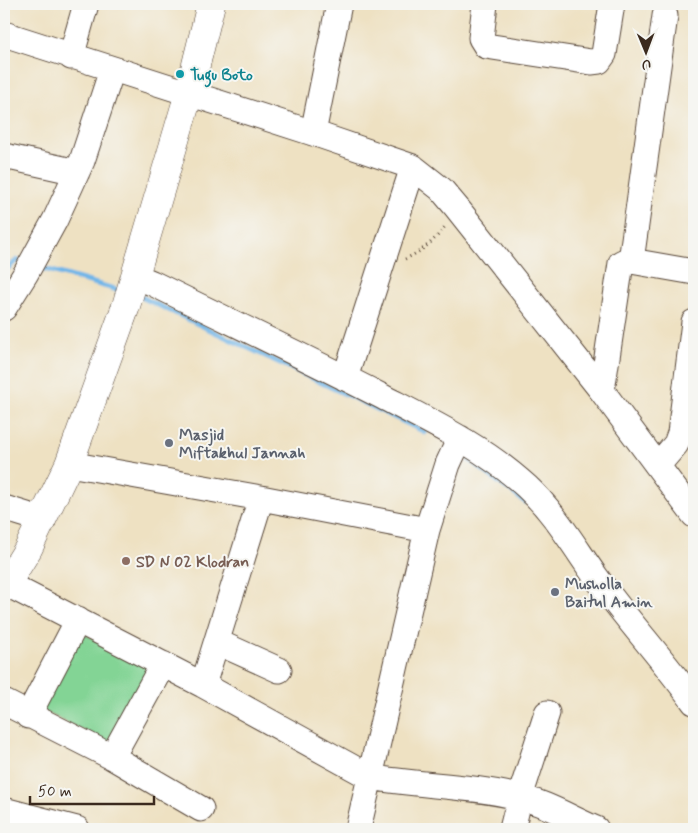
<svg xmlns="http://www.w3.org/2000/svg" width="698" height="833" viewBox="0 0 698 833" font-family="Mynerve,sans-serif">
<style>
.pitch{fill:#83d495;stroke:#5f7f5a}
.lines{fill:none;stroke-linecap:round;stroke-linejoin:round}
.stream{stroke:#72b6e8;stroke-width:5}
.minor-casing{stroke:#564537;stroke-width:27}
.major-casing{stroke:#564537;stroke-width:29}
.path{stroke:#564537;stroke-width:3;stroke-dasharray:1 4;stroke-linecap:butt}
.minor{stroke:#fff;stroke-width:25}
.major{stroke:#fff;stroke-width:28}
.culture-dot{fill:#0f9aa8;stroke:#f6f6f2;stroke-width:2}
.worship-dot{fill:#6b7280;stroke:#f6f6f2;stroke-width:2}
.education-dot{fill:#8d6e63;stroke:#f6f6f2;stroke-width:2}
.labels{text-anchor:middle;stroke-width:4;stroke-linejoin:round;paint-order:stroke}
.culture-label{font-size:16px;font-weight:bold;fill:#0d838f;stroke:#f6f6f2;text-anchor:start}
.worship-label{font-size:16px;font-weight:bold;fill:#5b616d;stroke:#f6f6f2;text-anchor:start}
.education-label{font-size:16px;font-weight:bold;fill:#785e54;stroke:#f6f6f2;text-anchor:start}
</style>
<rect width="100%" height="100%" fill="#f6f6f2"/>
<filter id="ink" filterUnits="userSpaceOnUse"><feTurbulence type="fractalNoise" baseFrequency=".02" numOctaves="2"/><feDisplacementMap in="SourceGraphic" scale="10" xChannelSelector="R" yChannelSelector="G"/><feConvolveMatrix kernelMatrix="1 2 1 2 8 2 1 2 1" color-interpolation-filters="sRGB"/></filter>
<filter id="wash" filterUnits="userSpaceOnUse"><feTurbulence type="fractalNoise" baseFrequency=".0096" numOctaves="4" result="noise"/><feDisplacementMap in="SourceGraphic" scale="20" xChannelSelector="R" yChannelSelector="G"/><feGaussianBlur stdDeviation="1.12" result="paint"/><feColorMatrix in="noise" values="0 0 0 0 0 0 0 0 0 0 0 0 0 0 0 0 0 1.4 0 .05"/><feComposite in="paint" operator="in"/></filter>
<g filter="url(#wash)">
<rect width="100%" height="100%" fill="#eee1c2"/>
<!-- pitch -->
<path class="pitch" d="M 80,632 L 155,669 L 116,746 L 37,708 Z"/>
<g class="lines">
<!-- stream -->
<path class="stream" d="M 204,88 L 209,69
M 38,267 L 121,291
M 4,270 L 7,269 L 17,260 L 23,262
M 137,295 L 425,432
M 460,453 L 525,502"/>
</g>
</g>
<g filter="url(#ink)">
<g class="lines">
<!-- minor casing -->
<g class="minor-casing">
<path id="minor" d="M 485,4 L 481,38 L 486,46 L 591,62 L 599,61 L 604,54 L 612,4
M 4,34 L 313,133 L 413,167 L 441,189 L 457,208 L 602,391 L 694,515
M 71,57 L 86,4
M 313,133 L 339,4
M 4,156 L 77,172
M 631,261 L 665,16
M 135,276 L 152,283 C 229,321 307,358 383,397 C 433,423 485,448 527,487 C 555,513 574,546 596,577 C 627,620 663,659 694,702
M 4,308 L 26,273 L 55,220 L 82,161 L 112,70
M 345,378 L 413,167
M 602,391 L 621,263 L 625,261 L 631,261 L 694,272
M 69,464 L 261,498 L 427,530
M 658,465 L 676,444 L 680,433 L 694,322
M 4,508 L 43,520
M 7,584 L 203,685 L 370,777 C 419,786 470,785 518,797 C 546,803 570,818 596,829
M 217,642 L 279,670
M 203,685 L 261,498
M 4,702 L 112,757 L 201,809
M 28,716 L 78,620
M 112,757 L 163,664
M 4,810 L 77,829
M 358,829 L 427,530 L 448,464 L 460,438
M 512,829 L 520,797 L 547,713"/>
</g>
<!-- major casing -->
<g class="major-casing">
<path id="major" d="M 4,588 L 28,549 L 69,464 L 126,306 L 189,93 L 211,4"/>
</g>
<!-- path -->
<path class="path" d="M 405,259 C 421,252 436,240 446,225"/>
<!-- minor -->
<use href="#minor" class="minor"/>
<!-- major -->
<use href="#major" class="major"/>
</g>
</g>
<!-- markers -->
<circle class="culture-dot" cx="180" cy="74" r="5"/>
<g class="worship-dot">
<circle cx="169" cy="443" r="5"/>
<circle cx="555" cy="592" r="5"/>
</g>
<circle class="education-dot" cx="126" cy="561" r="5"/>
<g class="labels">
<!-- culture labels -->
<g class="culture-label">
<text x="190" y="80">Tugu Boto</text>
</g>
<!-- worship labels -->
<g class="worship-label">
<text x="179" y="440">Masjid<tspan x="179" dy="18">Miftakhul Jannah</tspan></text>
<text x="565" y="589">Musholla<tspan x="565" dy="18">Baitul Amin</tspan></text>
</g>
<!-- education labels -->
<g class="education-label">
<text x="136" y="567">SD N 02 Klodran</text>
</g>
</g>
<!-- margin -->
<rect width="698" height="833" fill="none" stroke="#f6f6f2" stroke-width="20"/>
<!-- north arrow -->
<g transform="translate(646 52) rotate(179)" stroke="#f6f6f2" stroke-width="4" paint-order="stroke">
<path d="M0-4L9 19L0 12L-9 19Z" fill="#3b2a1e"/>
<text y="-8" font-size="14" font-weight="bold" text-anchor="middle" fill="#3b2a1e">U</text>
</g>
<!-- scale -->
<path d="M30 796v8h124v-8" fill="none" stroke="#3b2a1e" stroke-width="2.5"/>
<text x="38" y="796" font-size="15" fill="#3b2a1e" stroke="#f6f6f2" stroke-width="4" paint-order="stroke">50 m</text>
</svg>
